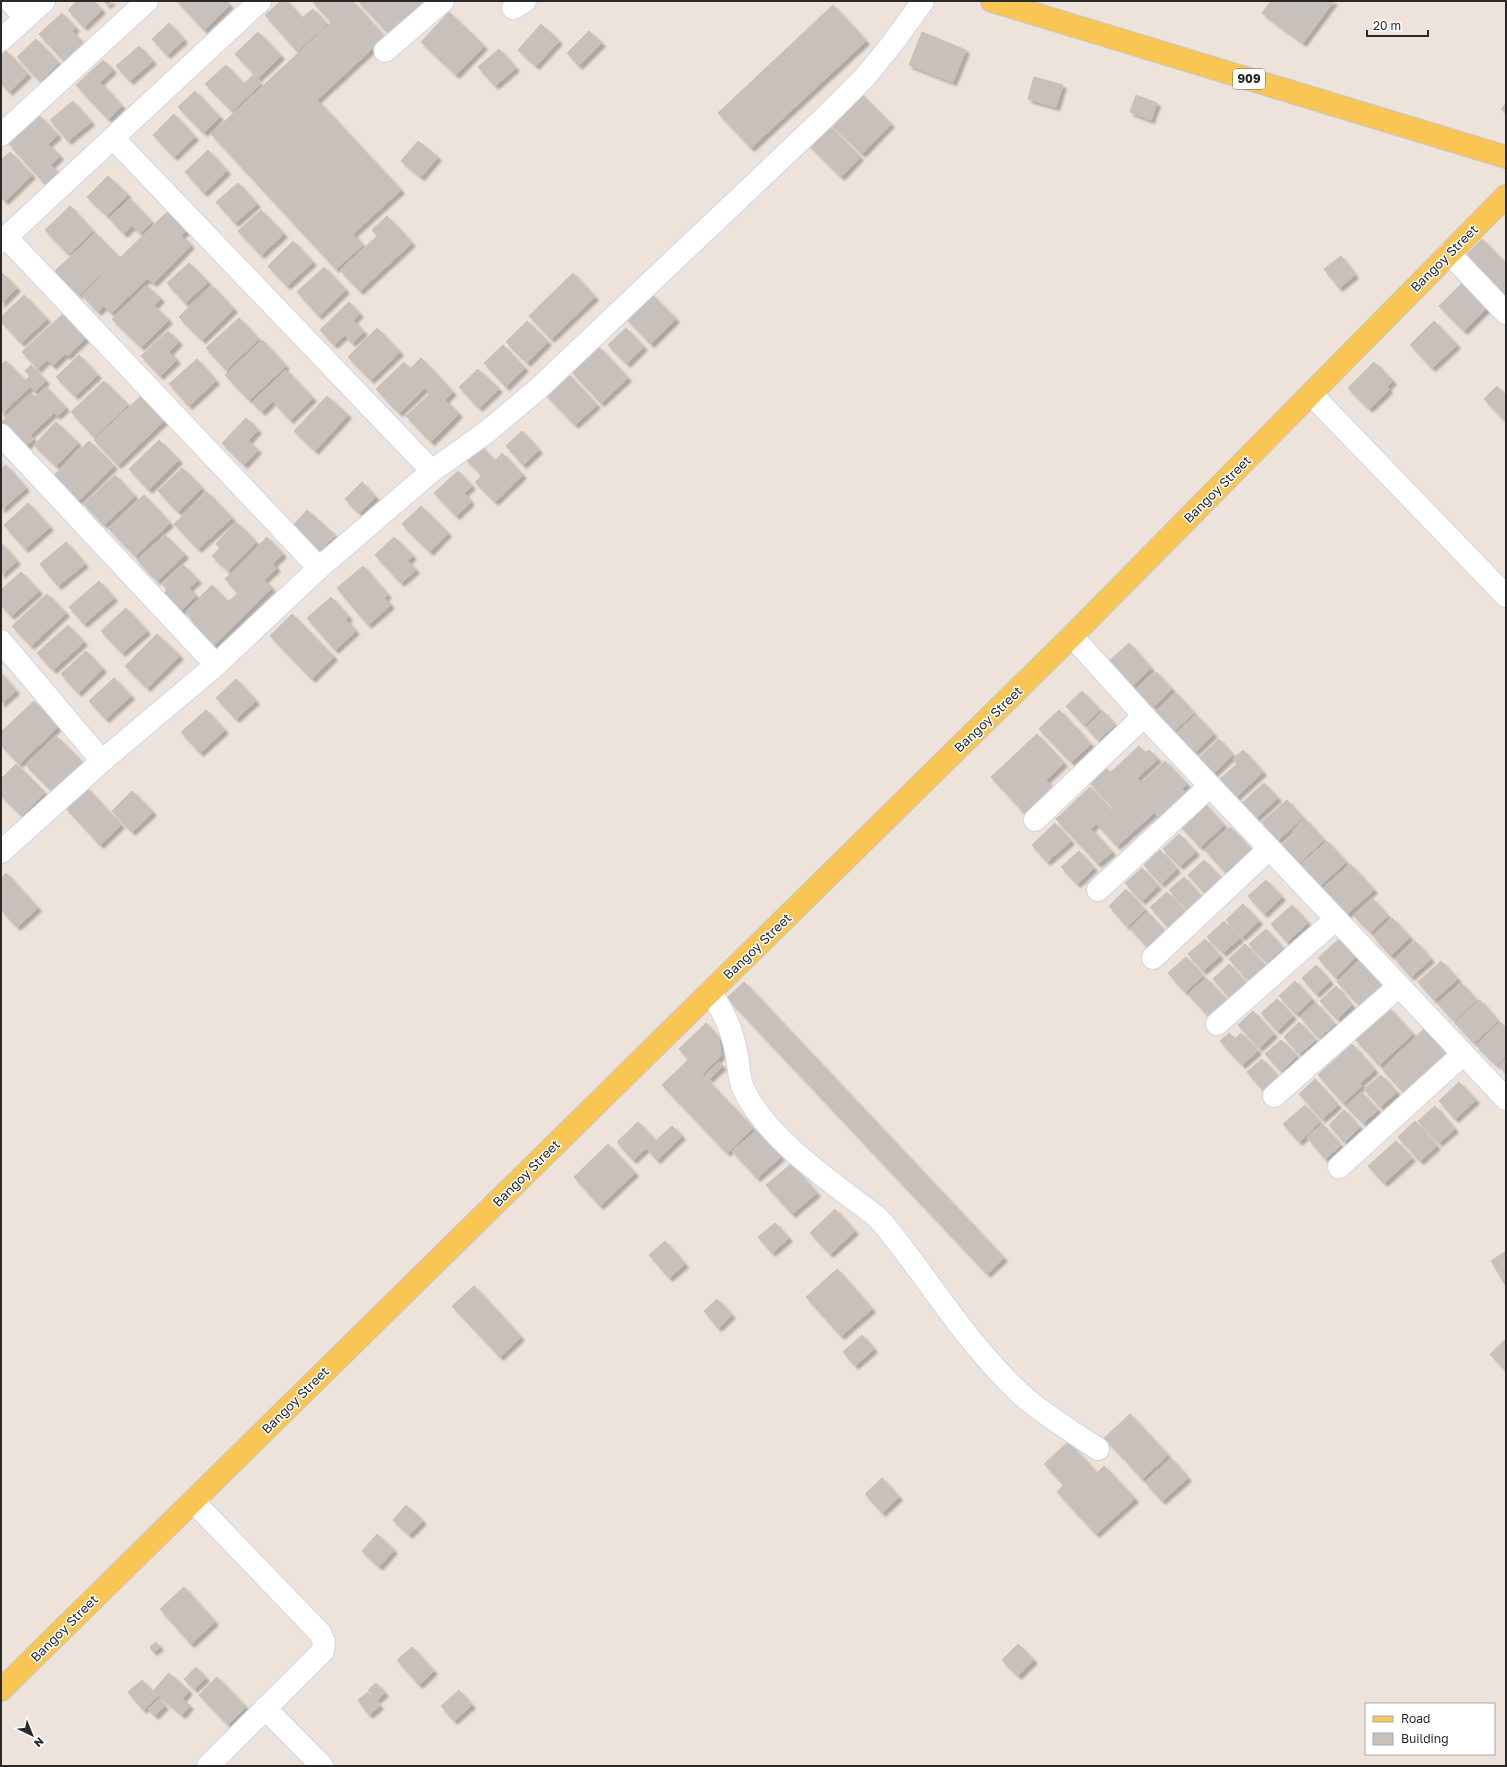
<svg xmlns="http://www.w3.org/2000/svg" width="1507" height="1767" viewBox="0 0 1507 1767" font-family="'Golos Text',sans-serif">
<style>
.building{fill:#c8c0ba;stroke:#c8bfb4;filter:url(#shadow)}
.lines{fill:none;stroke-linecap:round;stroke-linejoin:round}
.minor-casing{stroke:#cfd5e3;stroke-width:24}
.major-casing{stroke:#c7c7c7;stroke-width:24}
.minor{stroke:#fff;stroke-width:22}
.major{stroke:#f9c553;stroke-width:22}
.labels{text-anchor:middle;stroke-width:3;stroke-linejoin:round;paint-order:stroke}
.shield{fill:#fff;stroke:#696969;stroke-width:1}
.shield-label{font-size:12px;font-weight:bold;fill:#292929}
.street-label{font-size:13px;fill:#292929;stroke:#fff}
</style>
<defs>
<filter id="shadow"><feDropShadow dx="3.5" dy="3.5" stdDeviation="1" flood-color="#0004"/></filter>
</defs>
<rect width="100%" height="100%" fill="#ede3da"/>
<!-- building -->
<path class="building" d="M 77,1 L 93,1 L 102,10 L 84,27 L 68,10 Z
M 104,1 L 112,1 L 107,5 Z
M 177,1 L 226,1 L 230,5 L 204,30 Z
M 281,1 L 287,1 L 302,18 L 313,9 L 327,24 L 297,51 L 265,15 Z
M 312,1 L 353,1 L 331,22 Z
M 358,1 L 425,1 L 389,34 Z
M 1271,1 L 1334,1 L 1303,43 L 1262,13 Z
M 353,2 L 385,37 L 317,100 L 401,190 L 353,234 L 363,245 L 336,269 L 211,134 Z
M 833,5 L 866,41 L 751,148 L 718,113 Z
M 449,12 L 484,46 L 456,75 L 421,42 Z
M 62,13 L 76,28 L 72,31 L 83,43 L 64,61 L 39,34 Z
M 169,23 L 184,40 L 167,55 L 152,39 Z
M 541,24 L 559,41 L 536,66 L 518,50 Z
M 589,31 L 602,43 L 579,66 L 567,53 Z
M 258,32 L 281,56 L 258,78 L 235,54 Z
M 922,32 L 966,50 L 953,82 L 909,65 Z
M 36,39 L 59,63 L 40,81 L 17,57 Z
M 139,46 L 153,61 L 130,81 L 116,66 Z
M 499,49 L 516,68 L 495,86 L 478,67 Z
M 6,51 L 28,74 L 9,92 L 1,83 L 1,56 Z
M 103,60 L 113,70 L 100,82 L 122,106 L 108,119 L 76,85 Z
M 226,65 L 244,84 L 253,75 L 261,84 L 232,111 L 205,84 Z
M 1034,77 L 1063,85 L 1056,107 L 1028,99 Z
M 857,90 L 891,124 L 862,154 L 827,120 Z
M 195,91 L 220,117 L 204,133 L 178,107 Z
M 1136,95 L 1157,103 L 1151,120 L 1130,112 Z
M 73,101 L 91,122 L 68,141 L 50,120 Z
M 1506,103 L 1506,113 L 1501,109 Z
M 174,114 L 195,137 L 174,157 L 153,135 Z
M 40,116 L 58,135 L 48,144 L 60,156 L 51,165 L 58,173 L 45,184 L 9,144 Z
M 826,123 L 860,157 L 841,177 L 807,143 Z
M 418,141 L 438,157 L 421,177 L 401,161 Z
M 208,150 L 227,171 L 204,193 L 185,172 Z
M 10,152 L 32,175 L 5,201 L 1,197 L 1,160 Z
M 108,176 L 128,195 L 107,216 L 87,197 Z
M 238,183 L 257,204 L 235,223 L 216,202 Z
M 130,199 L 152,222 L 140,233 L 132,226 L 124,234 L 109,218 Z
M 70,206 L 93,231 L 69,255 L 45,230 Z
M 261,210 L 284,234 L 261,255 L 238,231 Z
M 167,212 L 186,231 L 181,235 L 191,245 L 154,283 L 147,279 L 111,313 L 104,306 L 98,312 L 82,295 Z
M 387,216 L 412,243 L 360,291 L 340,270 L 377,236 L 372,230 Z
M 95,233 L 119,257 L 79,295 L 55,271 Z
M 1482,239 L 1506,264 L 1506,292 L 1502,296 L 1464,257 Z
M 293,241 L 313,262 L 287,286 L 268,266 Z
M 1341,256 L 1355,275 L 1339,288 L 1324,269 Z
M 189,263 L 208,282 L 185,303 L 167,283 Z
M 324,267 L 346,290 L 319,316 L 297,292 Z
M 1,272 L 17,288 L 1,304 Z
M 573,273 L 595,297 L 551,339 L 529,316 Z
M 1464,281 L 1489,306 L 1464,331 L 1439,306 Z
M 146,285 L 161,299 L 154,306 L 169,320 L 141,347 L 112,319 Z
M 211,285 L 234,309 L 202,340 L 179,317 Z
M 650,293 L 676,319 L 651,344 L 625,317 Z
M 24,295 L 47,319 L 21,343 L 1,321 L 1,317 Z
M 349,302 L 360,314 L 353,320 L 364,332 L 352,343 L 345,335 L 334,345 L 320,330 Z
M 65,312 L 88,336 L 67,356 L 65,354 L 53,366 L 47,360 L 38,369 L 22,352 Z
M 239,318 L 259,339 L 226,370 L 206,348 Z
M 527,321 L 548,342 L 527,363 L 506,342 Z
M 1434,321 L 1457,345 L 1432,368 L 1410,345 Z
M 377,328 L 400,352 L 371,380 L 348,357 Z
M 626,328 L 644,347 L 627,364 L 608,345 Z
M 168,331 L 179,342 L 169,352 L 177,360 L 160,376 L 141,356 Z
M 262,340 L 286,366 L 249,400 L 225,375 Z
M 503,345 L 525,368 L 506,387 L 484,363 Z
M 599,347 L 628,378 L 601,403 L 572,372 Z
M 79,355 L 98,375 L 75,396 L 56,377 Z
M 421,358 L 453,392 L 445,400 L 459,414 L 431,442 L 406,416 L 430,394 L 425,388 L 399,413 L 376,389 L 404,362 L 410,369 Z
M 197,359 L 216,381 L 189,406 L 169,384 Z
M 6,361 L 25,381 L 30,376 L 25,371 L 31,365 L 46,381 L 35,392 L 30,387 L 1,414 L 1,365 Z
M 1374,362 L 1393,381 L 1387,387 L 1389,390 L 1369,409 L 1348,388 Z
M 478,369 L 499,389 L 479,408 L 459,387 Z
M 286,370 L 313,398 L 290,420 L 273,401 L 262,412 L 252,402 Z
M 567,373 L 597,405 L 575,425 L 545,394 Z
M 104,381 L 128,405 L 94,437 L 71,412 Z
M 1497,386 L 1506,396 L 1506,422 L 1484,399 Z
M 46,387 L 66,408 L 57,416 L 54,413 L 30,435 L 34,439 L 23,449 L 1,427 L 1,423 L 31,393 L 35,397 Z
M 143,394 L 166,419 L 118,465 L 94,440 Z
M 327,396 L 348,415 L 315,451 L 294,431 Z
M 246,418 L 258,430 L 248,441 L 258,450 L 244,465 L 222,443 Z
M 56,422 L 78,443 L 56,466 L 34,445 Z
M 522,431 L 539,450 L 523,465 L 506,446 Z
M 159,440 L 179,460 L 149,490 L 129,469 Z
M 89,441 L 114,466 L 77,502 L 52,477 Z
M 478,443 L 495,461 L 502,453 L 523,475 L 495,502 L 475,482 L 482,476 L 464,457 Z
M 6,465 L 26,488 L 1,510 L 1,469 Z
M 182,468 L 202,488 L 178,512 L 158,491 Z
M 458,471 L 472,486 L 464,493 L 471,502 L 456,516 L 434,493 Z
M 115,475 L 135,496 L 104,525 L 84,504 Z
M 362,482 L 376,497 L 359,513 L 345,499 Z
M 207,492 L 232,518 L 198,549 L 174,524 Z
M 144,495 L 170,523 L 135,556 L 109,529 Z
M 28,503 L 50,527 L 25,549 L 4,525 Z
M 421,506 L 448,533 L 430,552 L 402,524 Z
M 307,510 L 335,535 L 318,554 L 290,529 Z
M 236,522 L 256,542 L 228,571 L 212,556 L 220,548 L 216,544 Z
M 165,535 L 185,555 L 157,581 L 137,560 Z
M 267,537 L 283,554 L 273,564 L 277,568 L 264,580 L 272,588 L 209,650 L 186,627 L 193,620 L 185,612 L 212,585 L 228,602 L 238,593 L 225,579 Z
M 394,537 L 413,556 L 408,561 L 416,570 L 401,583 L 375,555 Z
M 66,542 L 85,564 L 58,586 L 40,564 Z
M 1,543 L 17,561 L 1,575 Z
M 183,565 L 198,580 L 189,588 L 196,596 L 178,614 L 161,596 L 167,590 L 163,585 Z
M 363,566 L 388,595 L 384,598 L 391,605 L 368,625 L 337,588 Z
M 21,572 L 39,591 L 11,616 L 1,605 L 1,590 Z
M 99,581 L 114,598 L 84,624 L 69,607 Z
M 47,594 L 66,613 L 31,646 L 12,626 Z
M 331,597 L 349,617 L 346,620 L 356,631 L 335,650 L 307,618 Z
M 126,608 L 147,631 L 122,653 L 101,631 Z
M 292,614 L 334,657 L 312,679 L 270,636 Z
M 68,625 L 84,642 L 53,670 L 37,653 Z
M 157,634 L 180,656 L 147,688 L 125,666 Z
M 1129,643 L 1151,668 L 1132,686 L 1109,661 Z
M 86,651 L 103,669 L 78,693 L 61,674 Z
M 1156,672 L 1172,689 L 1153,707 L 1136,689 Z
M 1,673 L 16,691 L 1,704 Z
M 114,678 L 131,696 L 106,719 L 89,701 Z
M 236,679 L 256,701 L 236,719 L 216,698 Z
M 1082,691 L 1100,710 L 1084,725 L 1066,706 Z
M 1175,692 L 1194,713 L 1172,733 L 1162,721 L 1164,719 L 1156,711 Z
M 34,701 L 58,727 L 19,764 L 1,745 L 1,732 Z
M 206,710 L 225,730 L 200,753 L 181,732 Z
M 1059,710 L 1091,744 L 1071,762 L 1039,729 Z
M 1103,711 L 1115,725 L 1098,740 L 1086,727 Z
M 1196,715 L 1214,734 L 1195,752 L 1176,733 Z
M 1037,734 L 1064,763 L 1046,780 L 1055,790 L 1027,816 L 991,777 Z
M 56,736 L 83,763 L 53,792 L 26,765 Z
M 1219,739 L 1233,755 L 1213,774 L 1199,758 Z
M 1139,746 L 1145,753 L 1149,750 L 1158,759 L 1137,778 L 1142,783 L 1165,761 L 1187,784 L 1181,789 L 1187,794 L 1160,819 L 1154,813 L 1117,846 L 1096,823 L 1091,829 L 1112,852 L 1098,864 L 1056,819 L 1090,787 L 1111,810 L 1114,808 L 1088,781 L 1104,766 L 1110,773 Z
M 1243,750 L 1263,772 L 1236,797 L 1220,779 L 1237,764 L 1233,759 Z
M 16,764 L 45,793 L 22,816 L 1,795 L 1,779 Z
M 1264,783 L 1278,798 L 1256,818 L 1242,803 Z
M 86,787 L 121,825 L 100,845 L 65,807 Z
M 132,791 L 153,812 L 132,832 L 112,811 Z
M 1201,800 L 1224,825 L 1200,847 L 1177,822 Z
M 1287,800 L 1303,818 L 1278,840 L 1262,822 Z
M 1305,819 L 1324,840 L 1297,865 L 1280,847 L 1295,834 L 1292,831 Z
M 1055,823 L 1071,841 L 1047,862 L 1032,845 Z
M 1230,827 L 1251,849 L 1225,872 L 1205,850 Z
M 1179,834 L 1196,852 L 1180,866 L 1163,849 Z
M 1327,841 L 1346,862 L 1319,887 L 1299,866 Z
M 1160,850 L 1177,869 L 1161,884 L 1144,865 Z
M 1079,851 L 1094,868 L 1077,884 L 1061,867 Z
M 1204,860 L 1221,878 L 1205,893 L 1188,875 Z
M 1350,864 L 1374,890 L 1345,916 L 1321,890 Z
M 1142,868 L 1158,886 L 1142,901 L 1125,883 Z
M 6,873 L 38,908 L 17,927 L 1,910 L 1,878 Z
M 1184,877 L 1206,902 L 1192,915 L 1169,890 Z
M 1266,880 L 1282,897 L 1264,914 L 1248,896 Z
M 1126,889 L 1145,910 L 1127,927 L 1109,906 Z
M 1167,892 L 1185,911 L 1168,927 L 1150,907 Z
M 1373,899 L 1388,916 L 1370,932 L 1354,916 Z
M 1243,904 L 1259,921 L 1242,937 L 1226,920 Z
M 1292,905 L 1308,923 L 1287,942 L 1271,924 Z
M 1147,912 L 1165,931 L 1147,947 L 1130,928 Z
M 1392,918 L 1410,937 L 1391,956 L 1373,936 Z
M 1224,921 L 1240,938 L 1223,953 L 1207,937 Z
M 1266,929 L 1283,948 L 1267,962 L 1249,944 Z
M 1340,938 L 1357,956 L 1335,977 L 1318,958 Z
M 1205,939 L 1220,956 L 1203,971 L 1188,954 Z
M 1415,941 L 1431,959 L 1411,977 L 1395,959 Z
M 1245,944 L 1265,965 L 1248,980 L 1229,959 Z
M 1186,957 L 1203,976 L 1185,992 L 1168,973 Z
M 1360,960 L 1386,988 L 1363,1009 L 1337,982 Z
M 1441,961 L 1458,979 L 1434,1000 L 1418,982 Z
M 1229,964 L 1245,982 L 1229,997 L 1213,979 Z
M 1316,965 L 1330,981 L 1316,994 L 1302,978 Z
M 1206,978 L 1227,1000 L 1209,1017 L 1188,994 Z
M 1295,981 L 1312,999 L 1296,1014 L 1279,996 Z
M 744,982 L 1004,1258 L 987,1274 L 727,998 Z
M 1461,983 L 1477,1000 L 1454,1021 L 1438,1004 Z
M 1336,986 L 1352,1005 L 1337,1019 L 1320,1001 Z
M 1277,999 L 1293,1016 L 1277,1031 L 1261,1013 Z
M 1480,1000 L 1498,1021 L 1474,1043 L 1455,1023 Z
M 1316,1003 L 1335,1024 L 1319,1038 L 1301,1018 Z
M 1389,1008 L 1413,1034 L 1379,1065 L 1355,1039 Z
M 1253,1011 L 1274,1034 L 1259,1048 L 1238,1025 Z
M 1299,1022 L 1316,1040 L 1299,1054 L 1284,1037 Z
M 1500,1022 L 1506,1028 L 1506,1056 L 1496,1065 L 1476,1045 Z
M 706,1023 L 719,1038 L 721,1056 L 702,1074 L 679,1049 Z
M 1425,1028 L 1451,1055 L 1407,1096 L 1382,1069 Z
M 1229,1033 L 1235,1039 L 1241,1033 L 1258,1051 L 1242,1065 L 1220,1041 Z
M 1281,1040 L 1297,1056 L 1281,1071 L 1265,1054 Z
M 1352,1044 L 1375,1070 L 1360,1083 L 1362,1086 L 1343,1103 L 1318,1075 Z
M 1262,1059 L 1278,1076 L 1263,1090 L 1247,1072 Z
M 1506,1059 L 1506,1074 L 1499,1065 Z
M 688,1060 L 753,1128 L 727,1153 L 662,1085 Z
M 718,1062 L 723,1066 L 709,1079 L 705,1075 Z
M 1381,1075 L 1397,1092 L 1380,1107 L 1364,1089 Z
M 1315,1079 L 1338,1105 L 1322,1119 L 1299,1094 Z
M 1459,1082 L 1476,1100 L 1455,1119 L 1439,1101 Z
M 1361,1092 L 1378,1110 L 1363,1123 L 1346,1106 Z
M 1305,1105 L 1320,1122 L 1299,1142 L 1283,1124 Z
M 1435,1106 L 1455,1129 L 1439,1143 L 1418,1121 Z
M 1344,1110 L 1360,1127 L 1344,1142 L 1329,1125 Z
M 1415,1121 L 1437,1146 L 1420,1161 L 1398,1137 Z
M 638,1122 L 655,1140 L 633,1160 L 617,1142 Z
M 1322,1124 L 1341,1145 L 1325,1159 L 1307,1137 Z
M 672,1126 L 682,1136 L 657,1160 L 647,1149 Z
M 757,1130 L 781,1157 L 757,1178 L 732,1151 Z
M 1396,1141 L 1412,1158 L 1384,1183 L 1368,1166 Z
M 608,1144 L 635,1173 L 600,1206 L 574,1177 Z
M 791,1164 L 817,1193 L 792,1214 L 766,1185 Z
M 835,1209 L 855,1231 L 830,1254 L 810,1233 Z
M 775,1223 L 789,1238 L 772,1253 L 758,1237 Z
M 665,1241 L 685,1264 L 669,1278 L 649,1255 Z
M 1506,1251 L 1506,1286 L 1491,1261 Z
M 837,1269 L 872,1309 L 841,1336 L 806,1297 Z
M 474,1286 L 521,1337 L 500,1357 L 452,1306 Z
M 717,1299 L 732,1315 L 718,1328 L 704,1311 Z
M 862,1335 L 874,1349 L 855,1366 L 843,1352 Z
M 1506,1339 L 1506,1371 L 1490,1354 Z
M 1130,1414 L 1150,1436 L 1124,1459 L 1104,1438 Z
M 1151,1437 L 1168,1455 L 1142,1479 L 1125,1460 Z
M 1068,1442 L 1097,1473 L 1104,1466 L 1135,1499 L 1096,1534 L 1057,1492 L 1064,1485 L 1044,1464 Z
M 1171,1458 L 1188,1478 L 1162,1501 L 1145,1482 Z
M 882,1478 L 899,1497 L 882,1513 L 865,1494 Z
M 406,1505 L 423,1521 L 409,1535 L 393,1520 Z
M 377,1534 L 394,1550 L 379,1567 L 362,1551 Z
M 184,1587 L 215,1622 L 191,1644 L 160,1609 Z
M 156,1642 L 160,1647 L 153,1652 L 150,1647 Z
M 1018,1644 L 1034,1660 L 1018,1676 L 1002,1660 Z
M 412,1647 L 434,1671 L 419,1685 L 397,1660 Z
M 196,1667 L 206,1678 L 194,1689 L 184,1679 Z
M 169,1673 L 189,1691 L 182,1699 L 190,1706 L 182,1715 L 153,1691 Z
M 217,1677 L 246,1707 L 228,1725 L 199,1695 Z
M 142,1680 L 157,1697 L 143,1710 L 128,1692 Z
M 376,1683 L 385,1693 L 377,1700 L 368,1690 Z
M 459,1690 L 472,1705 L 454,1721 L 441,1706 Z
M 368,1692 L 380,1706 L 369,1715 L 358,1700 Z
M 158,1699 L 165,1706 L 155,1716 L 148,1709 Z"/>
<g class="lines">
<!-- minor casing -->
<g class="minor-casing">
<path id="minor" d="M 10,1 L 25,17
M 513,8 L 525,1
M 1,40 L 44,1
M 385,51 L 443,1
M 1,135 L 147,1
M 113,138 L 432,471
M 6,237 L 319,568
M 1,242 L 260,1
M 1449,253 L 1506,313
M 1311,394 L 1506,596
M 1,435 L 216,665
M 1072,636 L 1144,716 L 1506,1099
M 1,641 L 102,761
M 1035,820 L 1144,716
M 1,852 L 102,761 L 216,665 L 319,568 L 432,471 L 488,431 L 539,388 L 825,117 L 864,78 L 892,44 L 923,1
M 1098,890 L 1210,786
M 1153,958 L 1269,849
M 710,992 C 724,1011 733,1032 737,1056 C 739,1066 739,1079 743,1088 C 766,1139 833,1183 876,1216 L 886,1227 C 931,1283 971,1349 1024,1397 C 1045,1415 1074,1433 1098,1449
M 1217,1024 L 1336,919
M 1274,1096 L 1399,986
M 1339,1167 L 1463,1054
M 193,1501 L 320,1633 L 324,1642 L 323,1651 L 208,1766
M 265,1708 L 322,1766"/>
</g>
<!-- major casing -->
<g class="major-casing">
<path id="major" d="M 992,1 L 1506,157
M 1,1690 L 1072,636 L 1506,196"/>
</g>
<!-- minor -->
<use href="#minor" class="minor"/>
<!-- major -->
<use href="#major" class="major"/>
</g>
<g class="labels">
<!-- shield labels -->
<rect class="shield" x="1233" y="69" width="32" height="20" rx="3"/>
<g class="shield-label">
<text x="1249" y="83">909</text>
</g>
<!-- street labels -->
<g class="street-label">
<text transform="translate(1444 258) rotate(-45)" y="5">Bangoy Street</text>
<text transform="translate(1217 489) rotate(-45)" y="5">Bangoy Street</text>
<text transform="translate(988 719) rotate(-44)" y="5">Bangoy Street</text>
<text transform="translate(757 946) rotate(-44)" y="5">Bangoy Street</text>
<text transform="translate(526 1173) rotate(-45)" y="5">Bangoy Street</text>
<text transform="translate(295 1400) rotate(-45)" y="5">Bangoy Street</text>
<text transform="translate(64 1628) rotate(-45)" y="5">Bangoy Street</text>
</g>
</g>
<!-- border -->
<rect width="1507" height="1767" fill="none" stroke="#292929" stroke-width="4"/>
<!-- legend -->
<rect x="1365" y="1703" width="130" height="52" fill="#ffffff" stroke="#a9a9a9"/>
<rect x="1373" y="1716" width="20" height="6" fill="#f9c553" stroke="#a9a9a9"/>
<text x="1401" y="1723" font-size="12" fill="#292929">Road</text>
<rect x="1373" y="1733" width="20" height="12" fill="#c8c0ba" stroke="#a9a9a9"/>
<text x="1401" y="1743" font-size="12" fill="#292929">Building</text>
<!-- north arrow -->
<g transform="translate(32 1735) rotate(137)" stroke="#ffffff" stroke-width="3" paint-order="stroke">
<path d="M0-3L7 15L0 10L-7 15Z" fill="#292929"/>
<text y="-6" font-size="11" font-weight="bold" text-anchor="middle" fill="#292929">N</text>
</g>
<!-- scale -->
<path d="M1367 30v6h61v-6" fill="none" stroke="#292929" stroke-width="2"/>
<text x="1373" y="30" font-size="12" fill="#292929" stroke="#ffffff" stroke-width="3" paint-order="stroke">20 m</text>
</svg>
